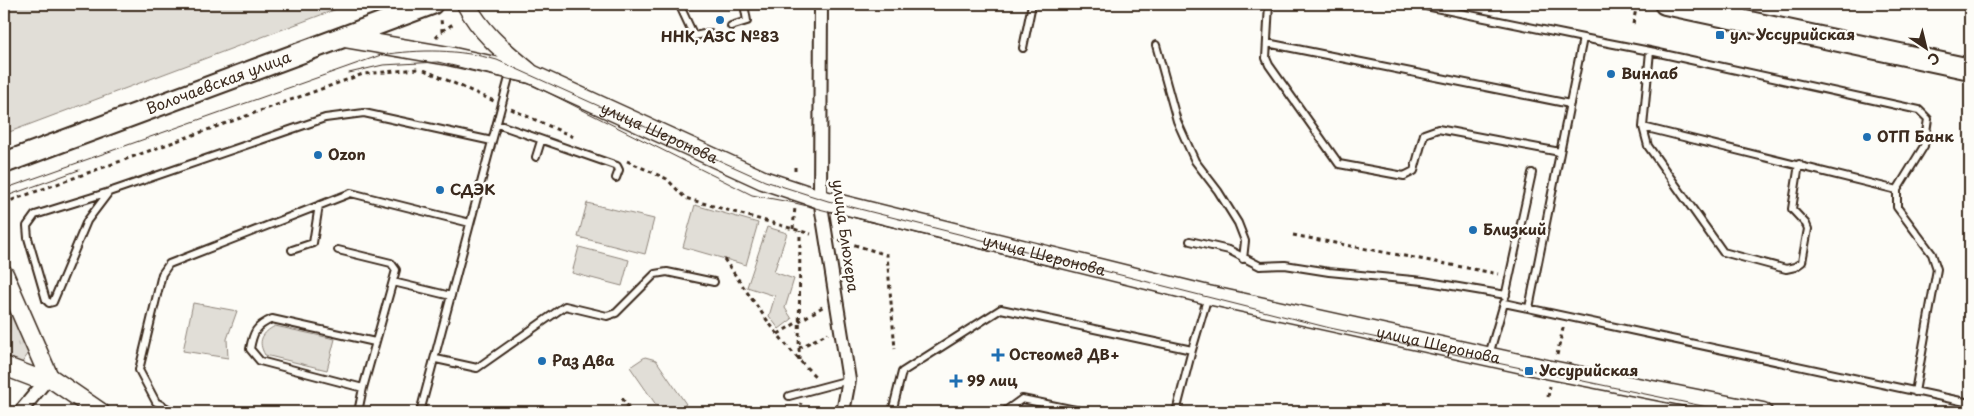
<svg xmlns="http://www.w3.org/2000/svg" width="1974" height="416" viewBox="0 0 1974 416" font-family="'Playpen Sans',sans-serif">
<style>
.grass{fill:url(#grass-tufts);stroke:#8e847a}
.green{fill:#e1ded7;stroke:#8e847a}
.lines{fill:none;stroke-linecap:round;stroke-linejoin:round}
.lane-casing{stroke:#3b2a1e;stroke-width:10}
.street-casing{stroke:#3b2a1e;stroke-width:16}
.secondary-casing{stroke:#3b2a1e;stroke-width:21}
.primary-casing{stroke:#3b2a1e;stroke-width:24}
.path{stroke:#3b2a1e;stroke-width:3;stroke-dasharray:4 4;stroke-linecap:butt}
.lane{stroke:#fdfcf7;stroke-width:6}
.street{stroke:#fdfcf7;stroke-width:12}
.secondary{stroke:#fdfcf7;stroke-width:18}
.primary{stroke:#fdfcf7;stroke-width:20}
.tram{stroke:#3b2a1e;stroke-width:1}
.poi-dot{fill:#1f6fb2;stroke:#fdfcf7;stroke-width:2}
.labels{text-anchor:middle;stroke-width:5;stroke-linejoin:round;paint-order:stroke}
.poi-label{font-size:15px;font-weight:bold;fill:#3b2a1e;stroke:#fdfcf7;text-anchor:start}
.street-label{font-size:15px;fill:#3b2a1e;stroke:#fdfcf7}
</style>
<defs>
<pattern id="grass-tufts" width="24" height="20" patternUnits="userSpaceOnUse" patternTransform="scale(1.25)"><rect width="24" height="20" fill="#e1ded7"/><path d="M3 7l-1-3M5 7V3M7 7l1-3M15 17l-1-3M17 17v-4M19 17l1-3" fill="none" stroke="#c2bfb8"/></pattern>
</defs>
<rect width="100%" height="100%" fill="#fdfcf7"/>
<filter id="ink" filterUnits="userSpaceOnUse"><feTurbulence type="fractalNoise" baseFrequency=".02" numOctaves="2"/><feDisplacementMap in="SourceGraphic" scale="10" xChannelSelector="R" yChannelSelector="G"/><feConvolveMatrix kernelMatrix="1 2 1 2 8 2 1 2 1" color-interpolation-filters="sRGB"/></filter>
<g filter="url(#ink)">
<!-- grass -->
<path class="grass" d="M 4,295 L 31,350 L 21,364 L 4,353 Z"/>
<!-- green -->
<path class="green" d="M 4,4 L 350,4 L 4,134 Z
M 587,203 L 654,219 L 645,254 L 578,237 Z
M 695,205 L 758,223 L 746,265 L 683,247 Z
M 767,227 L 787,233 L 774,272 L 794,279 L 785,308 L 792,319 L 779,329 L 769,316 L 775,296 L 747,287 Z
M 579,247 L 629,260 L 622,286 L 572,273 Z
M 193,303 L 237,311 L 227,339 L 228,358 L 183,351 Z
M 275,326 L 335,339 L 327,370 L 265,355 C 257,341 262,333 275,326 Z
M 645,357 L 656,360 L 686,404 L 674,412 L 661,412 L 630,367 Z"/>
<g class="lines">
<!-- lane casing -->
<g class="lane-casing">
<path id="lane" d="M 679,4 L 694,36 L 709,33
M 1269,4 L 1266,58 L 1269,65 L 1339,164 L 1404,176 L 1414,171 L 1424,134 L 1438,129 L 1560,152
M 1416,4 L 1583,38
M 731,26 L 747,21 L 744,4
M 1267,43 L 1570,104
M 1156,45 L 1177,121 L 1195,161 L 1218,191 L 1238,223 L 1245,241 L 1243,259
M 1023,48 L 1032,4
M 1650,51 L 1919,110 L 1928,119 L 1924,146 L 1897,190
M 497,124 L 617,166 L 619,170 L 616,178
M 1643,127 L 1648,146 L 1723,252 L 1786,269 L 1795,267 L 1802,262 L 1808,229 L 1806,224 L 1792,209 L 1799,164
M 536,157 L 541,141
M 109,192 L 35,215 L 27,226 L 28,238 L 46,300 L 49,303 L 53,302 L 87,221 L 109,192 L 325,118 L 364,113 L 492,141
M 1190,241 L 1229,250 L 1260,266 L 1285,265 L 1329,272 L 1423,281 L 1506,295
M 292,250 L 313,243 L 319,205
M 338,250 L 391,263 L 396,270 L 363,388 L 260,361 L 250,349 C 253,332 256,326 272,319 L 375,342
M 393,282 L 451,296
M 1505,297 L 1532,173
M 1529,308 L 1583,38 L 1650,51 L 1643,127 L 1897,190 L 1897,207 L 1932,254 L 1937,269 L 1915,392
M 1192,350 L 1208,296
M 1489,355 L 1504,303 L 1970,403
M 436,359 L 477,368 L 565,306 L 607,316 L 616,313 L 655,274 L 667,272 L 714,282
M 789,396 L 849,380
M 174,412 L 156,402 L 139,370 L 162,274 L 169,264 L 351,193 L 470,223
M 358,412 L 363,388
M 420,412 L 511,70
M 892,412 L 902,372 L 1001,309 L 1192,350 L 1176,412
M 1004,412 L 1022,399 L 1085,412"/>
</g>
<!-- street casing -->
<g class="street-casing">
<path id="street" d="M 821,4 L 820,199 L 849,380 L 843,412
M 1737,19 L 1740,4
M 20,412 L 49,377"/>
</g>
<!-- secondary casing -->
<g class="secondary-casing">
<g id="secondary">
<path d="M 466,4 C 481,33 504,51 529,72"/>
<path id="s1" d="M 344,38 L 449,56 L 531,74 L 763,180 L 820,199 L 1208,295 L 1546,369 L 1763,412"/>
<path d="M 4,274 L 49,377"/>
<path d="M 4,366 L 33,377 L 49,377 L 100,412"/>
</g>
</g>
<!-- primary casing -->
<g class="primary-casing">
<g id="primary">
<path d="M 1665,4 L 1970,69"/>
<path id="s2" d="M 4,163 L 432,4"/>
</g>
</g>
<!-- path -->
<path class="path" d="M 1633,24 L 1637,4
M 442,31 L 453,24
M 436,38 L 442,31 L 441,18
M 424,70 L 494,101
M 511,109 L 576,138
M 627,161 L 667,179 L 685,198 L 811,234
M 795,167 L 795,174
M 4,203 L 363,74 L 418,69
M 793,229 L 795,207
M 1293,235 L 1499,274
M 839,240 L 887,255 L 895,349
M 724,259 C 753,300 780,343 817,378
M 778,334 L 824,306
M 799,348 L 828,333
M 1557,355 L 1564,324
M 799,360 L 800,231
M 1548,397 L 1550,386
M 622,398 L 632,412
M 798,412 L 801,403"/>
<!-- lane -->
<use href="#lane" class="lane"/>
<!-- street -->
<use href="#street" class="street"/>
<!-- secondary -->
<use href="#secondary" class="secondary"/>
<!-- primary -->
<use href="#primary" class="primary"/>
<!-- tram -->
<g class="tram">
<path d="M 349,73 L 383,65 L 438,62 L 533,85 L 752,195 L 795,203 L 1061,269"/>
<path id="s3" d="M 4,189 L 381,55 C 421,49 458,49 497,60 L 765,181 L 828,201 L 1330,328 L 1731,412"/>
<path d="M 4,197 L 79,170"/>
</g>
</g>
</g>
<!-- markers -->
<g class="poi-dot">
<circle cx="720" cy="20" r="5"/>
<rect x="1715" y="30" width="10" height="10" rx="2.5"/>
<circle cx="1611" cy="74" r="5"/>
<circle cx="1867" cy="137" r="5"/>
<circle cx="318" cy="155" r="5"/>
<circle cx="440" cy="190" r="5"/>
<circle cx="1473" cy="230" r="5"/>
<path d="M995.5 347.5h5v5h5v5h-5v5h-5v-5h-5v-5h5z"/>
<circle cx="542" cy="361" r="5"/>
<rect x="1524" y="366" width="10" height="10" rx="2.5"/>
<path d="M953.5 373.5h5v5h5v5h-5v5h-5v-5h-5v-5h5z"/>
</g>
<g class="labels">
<!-- poi labels -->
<g class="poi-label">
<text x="1730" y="40">ул. Уссурийская</text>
<text x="720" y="42" text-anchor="middle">ННК, АЗС №83</text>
<text x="1621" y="79">Винлаб</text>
<text x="1877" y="142">ОТП Банк</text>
<text x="328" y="160">Ozon</text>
<text x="450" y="195">СДЭК</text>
<text x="1483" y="235">Близкий</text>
<text x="1009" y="360">Остеомед ДВ+</text>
<text x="552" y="366">Раз Два</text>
<text x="1539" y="376">Уссурийская</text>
<text x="967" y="386">99 лиц</text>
</g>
<!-- street labels -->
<g class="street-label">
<text dy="5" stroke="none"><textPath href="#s2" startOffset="229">Волочаевская улица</textPath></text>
<text dy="5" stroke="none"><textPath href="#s3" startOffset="695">улица Шеронова</textPath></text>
<text transform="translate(845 236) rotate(82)" y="5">улица Блюхера</text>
<text dy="5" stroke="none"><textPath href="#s3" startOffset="1100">улица Шеронова</textPath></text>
<text dy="5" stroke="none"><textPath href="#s1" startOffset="1141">улица Шеронова</textPath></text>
</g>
</g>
<!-- margin -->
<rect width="1974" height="416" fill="none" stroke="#fdfcf7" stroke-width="20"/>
<rect x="10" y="10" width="1954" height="396" fill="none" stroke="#3b2a1e" stroke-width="2" filter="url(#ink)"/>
<!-- north arrow -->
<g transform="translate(1926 48) rotate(145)" stroke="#fdfcf7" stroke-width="4" paint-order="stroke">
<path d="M0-4L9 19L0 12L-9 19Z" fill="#3b2a1e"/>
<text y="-8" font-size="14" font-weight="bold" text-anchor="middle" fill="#3b2a1e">С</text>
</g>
</svg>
